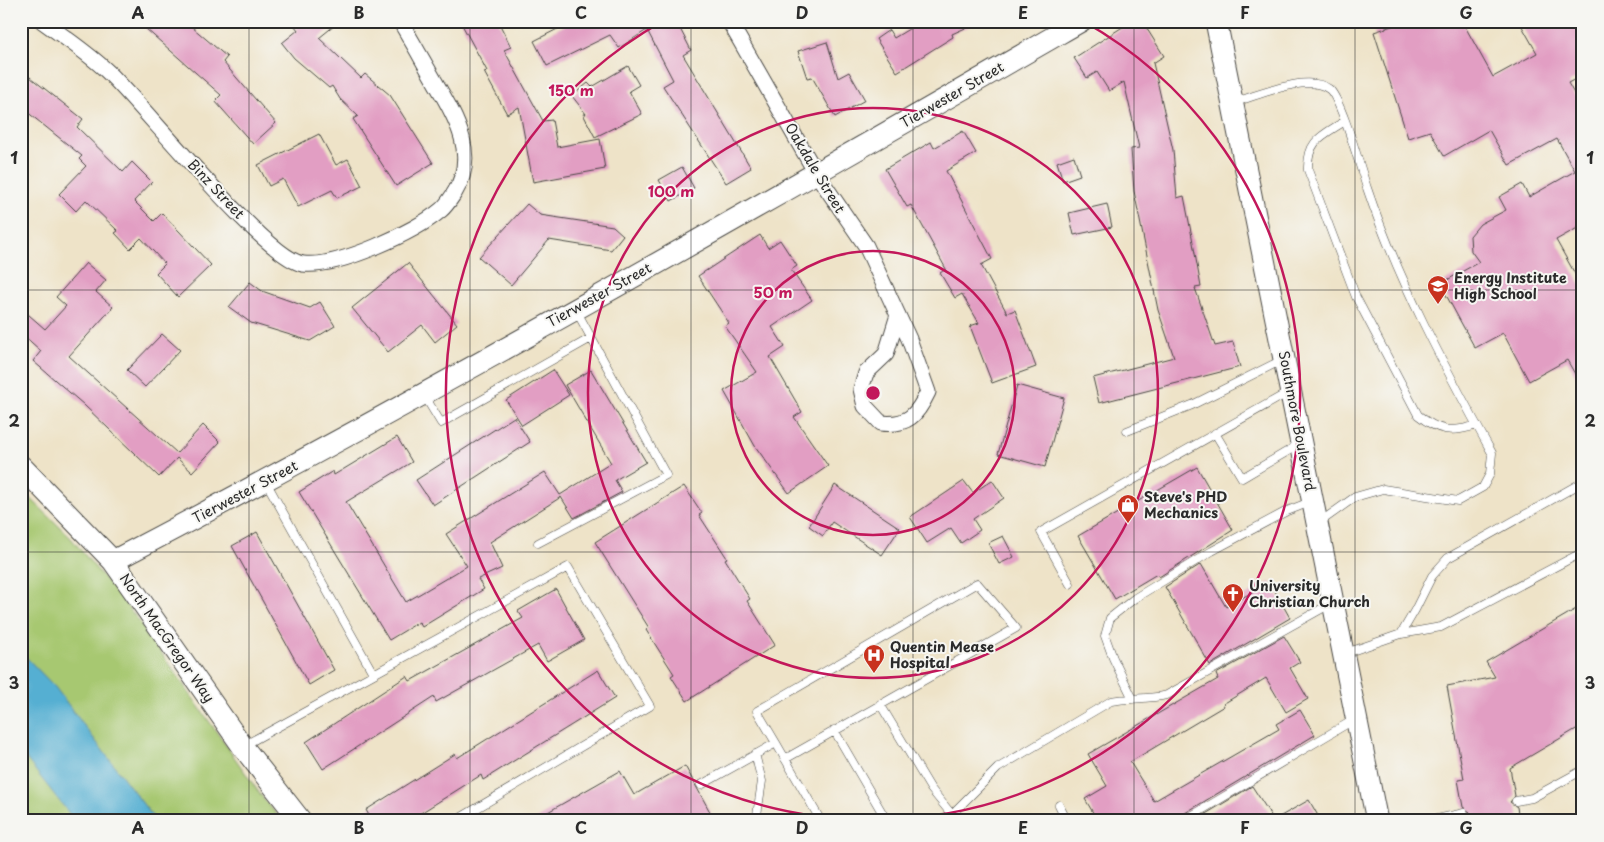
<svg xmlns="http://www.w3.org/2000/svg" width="1604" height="842" viewBox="0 0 1604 842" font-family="'Playpen Sans',sans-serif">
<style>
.green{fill:#a7c871;stroke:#697a4e}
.water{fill:#55afd2;stroke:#406d7e}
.building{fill:#e29ec3}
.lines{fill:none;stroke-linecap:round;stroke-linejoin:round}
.lane-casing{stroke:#484743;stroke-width:9}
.street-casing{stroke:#484743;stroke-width:17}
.secondary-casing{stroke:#484743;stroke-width:23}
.lane{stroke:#fff;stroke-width:8}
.street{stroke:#fff;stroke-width:15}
.secondary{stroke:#fff;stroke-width:21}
.grid{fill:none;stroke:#2b2b2b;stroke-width:1;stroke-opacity:0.55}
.ring{fill:none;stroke:#c2185b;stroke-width:2.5}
.labels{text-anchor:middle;stroke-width:4;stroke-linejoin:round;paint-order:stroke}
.street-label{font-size:14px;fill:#2b2b2b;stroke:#f6f6f2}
.poi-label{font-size:14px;font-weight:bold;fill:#2b2b2b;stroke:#f6f6f2;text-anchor:start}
.centre{fill:#c2185b;stroke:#f6f6f2;stroke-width:2.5}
.ring-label{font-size:15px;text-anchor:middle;font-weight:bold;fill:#c2185b;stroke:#f6f6f2;stroke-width:4;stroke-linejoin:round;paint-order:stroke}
.neatline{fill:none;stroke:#2b2b2b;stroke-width:2}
.grid-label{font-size:16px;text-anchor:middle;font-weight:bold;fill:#2b2b2b}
</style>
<rect width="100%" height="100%" fill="#f6f6f2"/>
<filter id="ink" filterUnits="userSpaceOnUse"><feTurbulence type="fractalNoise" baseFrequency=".02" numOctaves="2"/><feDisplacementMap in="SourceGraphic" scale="10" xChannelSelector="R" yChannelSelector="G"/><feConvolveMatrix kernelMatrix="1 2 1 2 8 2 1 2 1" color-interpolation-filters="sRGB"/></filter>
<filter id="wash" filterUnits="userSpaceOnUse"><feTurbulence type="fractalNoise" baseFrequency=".0096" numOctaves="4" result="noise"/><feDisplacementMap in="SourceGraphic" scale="20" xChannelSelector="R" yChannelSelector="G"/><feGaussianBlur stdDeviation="1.12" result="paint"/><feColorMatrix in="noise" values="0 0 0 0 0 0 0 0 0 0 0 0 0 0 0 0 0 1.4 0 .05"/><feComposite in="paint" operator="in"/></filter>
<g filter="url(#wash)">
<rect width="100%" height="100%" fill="#eee3c8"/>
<!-- green -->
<path class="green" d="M 21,489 L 70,537 L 136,617 L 265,801 L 283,821 L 21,821 Z"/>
<!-- water -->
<path class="water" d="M 21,652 L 55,687 L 156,821 L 75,821 L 21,752 Z"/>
<g id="blocks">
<!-- building -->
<path class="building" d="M 137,21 L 185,21 L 227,57 L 223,62 L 276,123 L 253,144 L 215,101 L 221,95 Z
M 291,21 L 340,21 L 319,38 L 361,78 L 365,74 L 390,95 L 433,163 L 396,186 L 353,119 L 358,116 L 340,99 L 332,86 L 329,88 L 294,58 L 282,43 L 298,30 Z
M 460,21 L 498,21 L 511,47 L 504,50 L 543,121 L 552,120 L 557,147 L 600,139 L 605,169 L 533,182 L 519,107 L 507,114 L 484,72 L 487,71 Z
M 573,21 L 676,21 L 691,50 L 683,55 L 751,168 L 726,183 L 663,86 L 673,80 L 647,30 L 619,48 L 610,35 L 547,66 L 534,41 Z
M 922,21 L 981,21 L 952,34 L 953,37 L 897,72 L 876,39 L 889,30 L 894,38 Z
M 1132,21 L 1142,21 L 1164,56 L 1153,63 L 1173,150 L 1177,198 L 1184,196 L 1192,237 L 1201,287 L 1195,288 L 1215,346 L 1233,342 L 1240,367 L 1099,403 L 1093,378 L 1174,357 L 1158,310 L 1134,191 L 1131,149 L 1139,148 L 1124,82 L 1109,91 L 1097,72 L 1087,78 L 1074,58 Z
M 1407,21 L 1462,21 L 1493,77 L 1537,53 L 1519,21 L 1583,21 L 1583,75 L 1568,83 L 1583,109 L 1583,225 L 1556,240 L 1583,288 L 1583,388 L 1567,360 L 1529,381 L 1503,333 L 1475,348 L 1440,284 L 1479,262 L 1471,251 L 1470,236 L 1480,224 L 1506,210 L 1499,197 L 1522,184 L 1529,197 L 1575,171 L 1557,139 L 1509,165 L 1489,130 L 1444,156 L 1430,131 L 1408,138 L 1374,32 Z
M 827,42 L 838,78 L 849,72 L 865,100 L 835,117 L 812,77 L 807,78 L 798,51 Z
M 628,66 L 639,85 L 629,91 L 642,114 L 595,137 L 583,114 L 586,114 L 572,96 L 588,83 L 592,87 Z
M 21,70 L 83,119 L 77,127 L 123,172 L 132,162 L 152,182 L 134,201 L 154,221 L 162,213 L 211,265 L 178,297 L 156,273 L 165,264 L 141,238 L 130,249 L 115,233 L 118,231 L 86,200 L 76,211 L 59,194 L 86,166 L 79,159 L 82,156 L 21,107 Z
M 963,131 L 976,153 L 946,171 L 992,259 L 981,265 L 1007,313 L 1015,310 L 1036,367 L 992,383 L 970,326 L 979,323 L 962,294 L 955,298 L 940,273 L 946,269 L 911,205 L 907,207 L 885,169 L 931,142 L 934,148 Z
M 319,134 L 336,165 L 348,159 L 362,186 L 337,198 L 332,190 L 298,207 L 283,179 L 269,186 L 258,165 Z
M 1074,156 L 1080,175 L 1063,181 L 1057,162 Z
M 682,167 L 694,188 L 671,201 L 659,180 Z
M 527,204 L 540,215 L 613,226 L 623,235 L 611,250 L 549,240 L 511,285 L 479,257 Z
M 1107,204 L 1112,227 L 1074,235 L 1069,213 Z
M 760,235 L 768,248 L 780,240 L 797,266 L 791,270 L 812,300 L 772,327 L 785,347 L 770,357 L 802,412 L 794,417 L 828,466 L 789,493 L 755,446 L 724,391 L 757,372 L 725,326 L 729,323 L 698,276 Z
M 86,263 L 106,280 L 96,292 L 113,307 L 69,356 L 177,453 L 203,425 L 220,442 L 192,472 L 177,458 L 159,477 L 84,405 L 33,361 L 41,351 L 21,333 L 21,308 L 45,329 L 66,306 L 56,297 Z
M 408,263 L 457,324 L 435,342 L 422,325 L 388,352 L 352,308 Z
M 250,282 L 262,291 L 310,308 L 320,302 L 335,326 L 310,341 L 251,323 L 229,307 Z
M 162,334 L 180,350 L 145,387 L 127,370 Z
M 553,370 L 569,395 L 522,425 L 506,400 Z
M 591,370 L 646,462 L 615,480 L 622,492 L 574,518 L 561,497 L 490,542 L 502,568 L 478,579 L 484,589 L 422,627 L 419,622 L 389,640 L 299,492 L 333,471 L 334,475 L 397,437 L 412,462 L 346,502 L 406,602 L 467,566 L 446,534 L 545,472 L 560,495 L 611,463 L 565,385 Z
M 1017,385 L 1064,398 L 1045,467 L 998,454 Z
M 514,417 L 530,442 L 433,505 L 416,480 Z
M 1197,467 L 1233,530 L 1159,577 L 1157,574 L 1115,599 L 1078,536 Z
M 992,480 L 1004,498 L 973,519 L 980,530 L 961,543 L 951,528 L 927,543 L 910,517 L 964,481 L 973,493 Z
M 835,485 L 900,528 L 882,555 L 832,522 L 823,536 L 809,526 Z
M 684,486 L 702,513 L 699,515 L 727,558 L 725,559 L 750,599 L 747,601 L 775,645 L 687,701 L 671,676 L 674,674 L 646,630 L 649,628 L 595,542 Z
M 257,532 L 334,670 L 309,685 L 232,546 Z
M 1003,536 L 1014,557 L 999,564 L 988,543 Z
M 1201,564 L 1226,607 L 1270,582 L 1290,618 L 1210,665 L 1165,587 Z
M 556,589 L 584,640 L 547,661 L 538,645 L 436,702 L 434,697 L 323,769 L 306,742 L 407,676 L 410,681 L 523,618 L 518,611 Z
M 1583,605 L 1583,725 L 1510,768 L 1515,796 L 1510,802 L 1517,807 L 1519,821 L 1466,821 L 1470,812 L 1463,807 L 1458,780 L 1464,779 L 1447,686 L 1495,677 L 1486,662 Z
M 1284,636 L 1300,662 L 1290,668 L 1308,699 L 1286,712 L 1266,678 L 1223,704 L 1224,706 L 1130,762 L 1154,801 L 1279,729 L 1276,724 L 1300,710 L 1315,735 L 1180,816 L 1177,821 L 1098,821 L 1085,799 L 1107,786 L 1088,754 L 1218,679 L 1216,674 Z
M 598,670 L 615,698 L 483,780 L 481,775 L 408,821 L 372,821 L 366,810 L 455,754 L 457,758 Z
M 685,766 L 715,821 L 532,821 L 620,771 L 634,795 Z
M 1252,786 L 1274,820 L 1309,800 L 1321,821 L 1194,821 Z"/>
</g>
</g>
<g filter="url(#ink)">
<use href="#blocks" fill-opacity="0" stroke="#484743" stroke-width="1"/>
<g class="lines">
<!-- lane casing -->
<g class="lane-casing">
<path id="lane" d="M 1235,102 C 1260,95 1307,73 1329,89 C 1341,98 1361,170 1367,188 C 1398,280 1445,368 1492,453 L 1490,474 L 1483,487 L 1458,501 L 1383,489 L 1355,497 L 1320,522
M 1345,121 C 1322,136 1307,140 1308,170 L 1356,297 L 1418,415 C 1439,432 1452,433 1477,425
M 424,395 L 441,423 L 591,338
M 1127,431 L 1192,405 L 1282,360
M 1215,433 L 1242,478 L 1300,444
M 266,482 L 373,673
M 538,543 L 666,475 L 576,310
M 1070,584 L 1041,532 L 1289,392
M 1401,634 L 1441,627 L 1583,552
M 1346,653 L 1401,634 L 1415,610 L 1432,576 L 1448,558 L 1583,482
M 1133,699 L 1113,658 L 1105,636 L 1110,618 L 1135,598 L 1212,551 L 1287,511 L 1310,502
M 880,704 L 931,789 L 957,821
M 834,730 L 887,821
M 776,743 L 757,711 L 977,583 L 1016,628 L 785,759
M 243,746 L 568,567 L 650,706 L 455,821
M 755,754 L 762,781 L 757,815 L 761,821
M 701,785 L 776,743 L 821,821
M 1516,801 L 1532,798 L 1583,770
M 1059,805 L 1067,821
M 516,821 L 517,821
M 940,821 L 952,814 L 998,768 L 1111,701 C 1130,697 1148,700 1167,695 L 1332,603
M 1183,821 L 1355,719
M 1428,821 L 1464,813"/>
</g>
<!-- street casing -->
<g class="street-casing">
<path id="street" d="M 42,21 C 64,37 88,53 108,72 C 143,105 266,259 303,264 C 338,268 415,232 441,210 C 447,205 451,198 455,192 C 479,153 454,115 434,80 C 423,61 412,41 400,21
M 729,21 L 816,173 L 866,246 L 909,339 L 928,392 C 917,415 908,426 881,423 L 865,406 L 861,389 L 866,373 L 886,354 L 898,315"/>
</g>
<!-- secondary casing -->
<g class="secondary-casing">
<path id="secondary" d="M 1216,21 L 1377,821
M 21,466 L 113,561 L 243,747 L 301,821
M 113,561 C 440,390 761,205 1081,21"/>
</g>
<!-- lane -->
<use href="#lane" class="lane"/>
<!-- street -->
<use href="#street" class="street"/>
<!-- secondary -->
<use href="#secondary" class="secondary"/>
</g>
</g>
<!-- grid -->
<path class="grid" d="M 249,21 L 249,821M 470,21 L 470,821M 691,21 L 691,821M 913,21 L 913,821M 1134,21 L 1134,821M 1355,21 L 1355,821M 21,290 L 1583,290M 21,552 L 1583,552"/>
<!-- distance rings -->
<g class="ring">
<circle cx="873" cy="393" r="142"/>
<circle cx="873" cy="393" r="285"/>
<path d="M1083 21A427 427 0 1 1 663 21"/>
</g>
<!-- icons -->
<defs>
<g id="school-pin" transform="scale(1.125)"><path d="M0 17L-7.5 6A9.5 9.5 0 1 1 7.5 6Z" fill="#c8321e" stroke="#f6f6f2"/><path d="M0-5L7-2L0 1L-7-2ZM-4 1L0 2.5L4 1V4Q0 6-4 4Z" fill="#fff"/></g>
<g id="shop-pin" transform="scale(1.125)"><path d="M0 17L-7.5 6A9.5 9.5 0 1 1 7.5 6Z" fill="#c8321e" stroke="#f6f6f2"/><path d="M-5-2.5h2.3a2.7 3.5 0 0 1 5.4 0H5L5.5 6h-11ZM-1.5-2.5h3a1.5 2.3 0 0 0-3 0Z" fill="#fff"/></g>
<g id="church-pin" transform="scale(1.125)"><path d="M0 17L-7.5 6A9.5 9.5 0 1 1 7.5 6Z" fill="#c8321e" stroke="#f6f6f2"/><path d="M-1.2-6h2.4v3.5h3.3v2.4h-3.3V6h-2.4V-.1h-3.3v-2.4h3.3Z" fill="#fff"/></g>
<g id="hospital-pin" transform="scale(1.125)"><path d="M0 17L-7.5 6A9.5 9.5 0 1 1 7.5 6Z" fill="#c8321e" stroke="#f6f6f2"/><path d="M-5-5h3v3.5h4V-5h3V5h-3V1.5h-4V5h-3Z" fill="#fff"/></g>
</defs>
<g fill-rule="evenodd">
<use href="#school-pin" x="1438" y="286"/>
<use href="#shop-pin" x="1128" y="505"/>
<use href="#church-pin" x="1233" y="594"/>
<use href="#hospital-pin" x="874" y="655"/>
</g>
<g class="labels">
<!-- street labels -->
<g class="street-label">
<text transform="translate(952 95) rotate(-30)" y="5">Tierwester Street</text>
<text transform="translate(815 168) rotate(59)" y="5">Oakdale Street</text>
<text transform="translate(216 189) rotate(47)" y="5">Binz Street</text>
<text transform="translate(599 295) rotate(-29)" y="5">Tierwester Street</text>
<text transform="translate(1297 421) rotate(79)" y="5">Southmore Boulevard</text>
<text transform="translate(245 492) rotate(-28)" y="5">Tierwester Street</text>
<text transform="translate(167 638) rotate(55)" y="5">North MacGregor Way</text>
</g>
<!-- poi labels -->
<g class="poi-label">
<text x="1454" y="283">Energy Institute<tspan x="1454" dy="16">High School</tspan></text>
<text x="1144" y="502">Steve's PHD<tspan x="1144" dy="16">Mechanics</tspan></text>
<text x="1249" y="591">University<tspan x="1249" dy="16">Christian Church</tspan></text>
<text x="890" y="652">Quentin Mease<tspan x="890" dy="16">Hospital</tspan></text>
</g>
</g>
<circle cx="873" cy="393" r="8" class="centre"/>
<g class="ring-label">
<text x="571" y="96">150 m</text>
<text x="671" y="197">100 m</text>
<text x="773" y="298">50 m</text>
</g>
<!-- margin -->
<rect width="1604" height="842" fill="none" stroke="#f6f6f2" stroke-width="55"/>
<rect x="28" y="28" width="1548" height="786" class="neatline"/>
<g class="grid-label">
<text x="138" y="19">A</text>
<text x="359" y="19">B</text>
<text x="581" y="19">C</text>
<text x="802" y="19">D</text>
<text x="1023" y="19">E</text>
<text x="1245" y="19">F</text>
<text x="1466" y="19">G</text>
<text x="14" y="164">1</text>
<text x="1590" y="164">1</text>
<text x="14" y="427">2</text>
<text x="1590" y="427">2</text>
<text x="14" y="689">3</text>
<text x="1590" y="689">3</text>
<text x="138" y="834">A</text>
<text x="359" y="834">B</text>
<text x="581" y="834">C</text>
<text x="802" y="834">D</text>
<text x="1023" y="834">E</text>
<text x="1245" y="834">F</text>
<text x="1466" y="834">G</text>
</g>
</svg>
